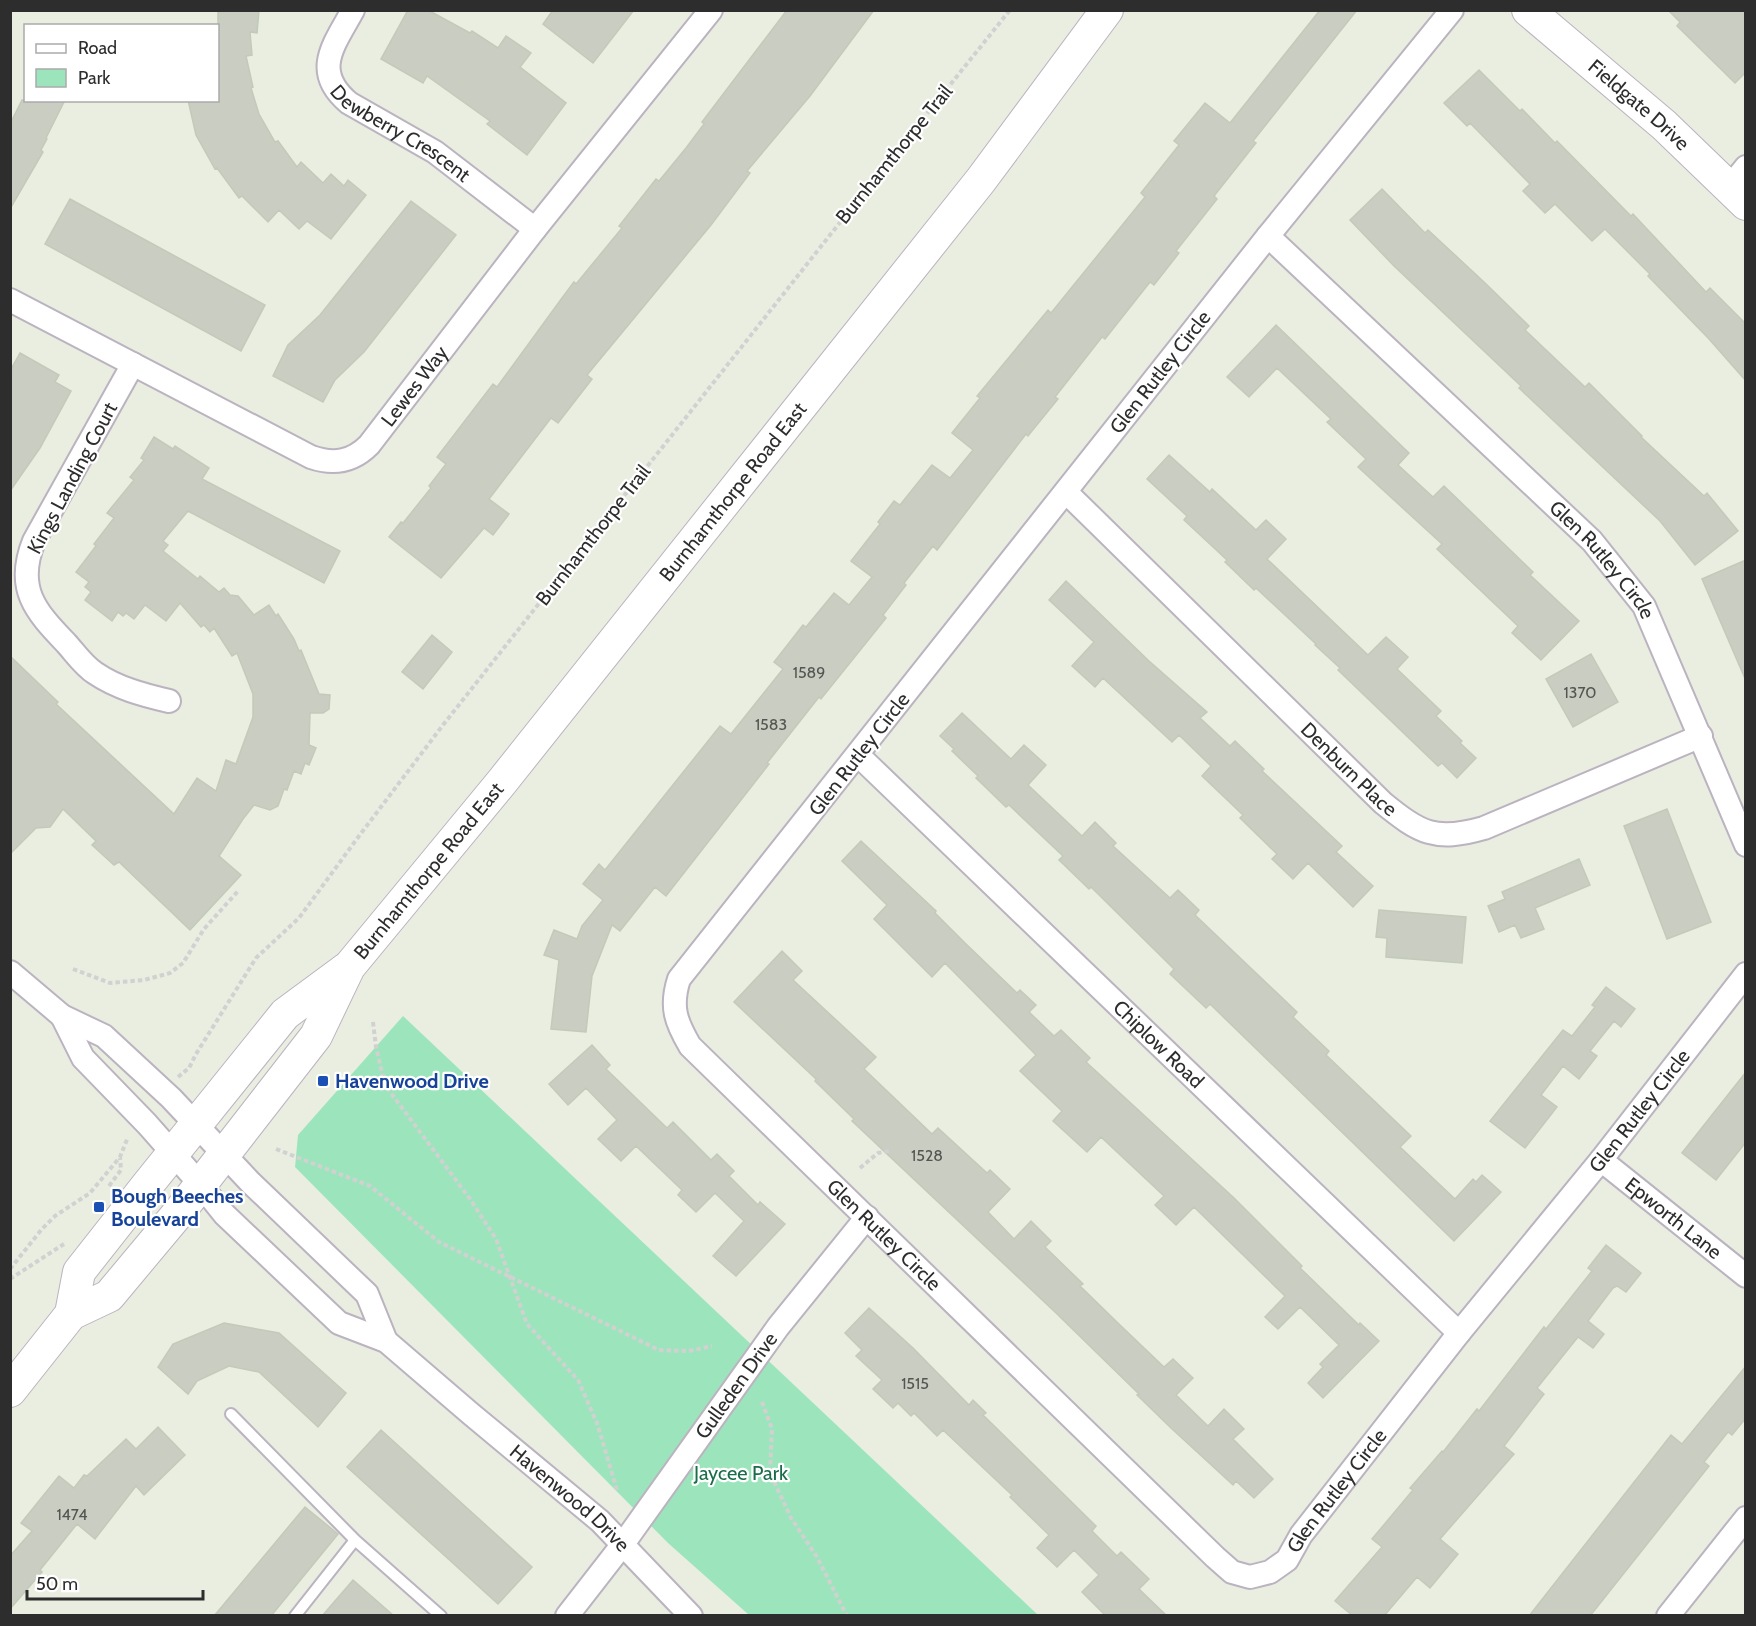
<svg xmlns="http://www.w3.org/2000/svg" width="1756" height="1626" viewBox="0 0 1756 1626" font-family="Cabin,sans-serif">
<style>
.green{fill:#9ce5bc}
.building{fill:#c9cdc2;stroke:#c3cab9;stroke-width:1.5}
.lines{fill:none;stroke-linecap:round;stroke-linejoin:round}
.lane-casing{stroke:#bbb3c0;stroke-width:14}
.street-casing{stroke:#bbb3c0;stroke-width:26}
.secondary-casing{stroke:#bbb3c0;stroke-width:34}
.path{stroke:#d1d1d1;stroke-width:4;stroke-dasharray:4.5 3;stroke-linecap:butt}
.lane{stroke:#fff;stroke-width:10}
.street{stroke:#fff;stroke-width:22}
.secondary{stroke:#fff;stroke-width:32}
.transit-dot{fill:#1a4fb4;stroke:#fff;stroke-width:2}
.labels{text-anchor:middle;stroke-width:4.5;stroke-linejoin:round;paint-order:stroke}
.number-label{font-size:16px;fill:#545552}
.street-label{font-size:20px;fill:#2d2d2d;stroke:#fff}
.transit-label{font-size:20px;font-weight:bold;fill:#164399;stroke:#fff;text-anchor:start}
.park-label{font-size:20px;fill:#1a6d49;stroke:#fff}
</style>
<rect width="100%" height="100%" fill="#e9eee0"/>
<!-- green -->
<path class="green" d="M 403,1016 L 1038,1615 L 749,1615 L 668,1543 L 295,1167 L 298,1135 Z"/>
<!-- building -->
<path class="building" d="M 218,10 L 259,10 L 257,33 L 250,32 L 252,55 L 246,56 L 253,87 L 251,88 L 259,114 L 275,142 L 278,141 L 297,167 L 301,162 L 323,183 L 331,174 L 344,186 L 348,180 L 366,195 L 331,239 L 307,221 L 299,229 L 279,210 L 268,222 L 242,196 L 239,198 L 217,168 L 215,169 L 196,135 L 188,100 L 218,100 Z
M 408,10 L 428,10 L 470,33 L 472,31 L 498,48 L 506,36 L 531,53 L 520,67 L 566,103 L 527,155 L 487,124 L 490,121 L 427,76 L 423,83 L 381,59 Z
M 553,10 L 634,10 L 593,63 L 543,24 Z
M 787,10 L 874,10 L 810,96 L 747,171 L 750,173 L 711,225 L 587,375 L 592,379 L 558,423 L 551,418 L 489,499 L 509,514 L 493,535 L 484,528 L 441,578 L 389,537 L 401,522 L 403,523 L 431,488 L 429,486 L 446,464 L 437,457 L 493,384 L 497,387 L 562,298 L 574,282 L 576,284 L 622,228 L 619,226 L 656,179 L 659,181 L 686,148 L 704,124 L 702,122 Z
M 1320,10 L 1357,10 L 1253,141 L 1256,143 L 1214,196 L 1217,199 L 1176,251 L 1179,253 L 1154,285 L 1150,282 L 1105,339 L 1102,337 L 1055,397 L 1058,399 L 1028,436 L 1026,434 L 937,550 L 933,546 L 904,583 L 906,585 L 883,615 L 886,618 L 821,699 L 819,697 L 767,763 L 769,764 L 666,896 L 655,887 L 620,931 L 612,925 L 592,976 L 586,1032 L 551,1029 L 559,960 L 544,955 L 554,930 L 577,939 L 582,926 L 603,900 L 583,884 L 599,864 L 605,870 L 720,726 L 731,734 L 783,669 L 774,662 L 803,625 L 806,627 L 834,593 L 849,605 L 872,577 L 851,561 L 880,524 L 878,522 L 894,501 L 900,505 L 932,465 L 950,478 L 973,450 L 952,433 L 980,398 L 977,396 L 1048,310 L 1051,313 L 1145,197 L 1141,193 L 1179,145 L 1174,141 L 1205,103 L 1230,123 Z
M 1668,10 L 1746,10 L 1746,72 L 1735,83 L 1677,26 L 1680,22 Z
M 1479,70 L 1520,111 L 1522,109 L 1555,143 L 1557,141 L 1631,216 L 1633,214 L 1706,292 L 1710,288 L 1746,324 L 1746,381 L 1709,339 L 1648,276 L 1650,274 L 1605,229 L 1592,241 L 1555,204 L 1545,213 L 1523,191 L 1530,184 L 1470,123 L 1467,126 L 1444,103 Z
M 22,100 L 65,100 L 46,138 L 47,139 L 41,150 L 43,152 L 10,209 L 10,124 Z
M 1382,189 L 1425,233 L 1428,230 L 1484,282 L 1529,326 L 1525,330 L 1585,387 L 1589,383 L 1642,436 L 1641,437 L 1704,496 L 1707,493 L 1738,531 L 1695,565 L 1660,521 L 1519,388 L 1521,386 L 1394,266 L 1350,220 Z
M 70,199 L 265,305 L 241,351 L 45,244 Z
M 411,201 L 456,235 L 364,352 L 335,380 L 323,402 L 273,376 L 288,345 L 320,315 Z
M 1276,325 L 1409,453 L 1398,465 L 1433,497 L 1444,486 L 1533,572 L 1530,575 L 1579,621 L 1541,660 L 1512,633 L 1518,626 L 1437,549 L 1442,544 L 1358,467 L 1366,459 L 1327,422 L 1331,419 L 1277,368 L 1249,397 L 1227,377 Z
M 20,353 L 59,375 L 55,382 L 71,391 L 40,448 L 10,491 L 10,371 Z
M 154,437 L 173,449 L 175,446 L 209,468 L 202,479 L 340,551 L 324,583 L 188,511 L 163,541 L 168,545 L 163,551 L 198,579 L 200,576 L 219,592 L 224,588 L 230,595 L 238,596 L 254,615 L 269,605 L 276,616 L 278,614 L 294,639 L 299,651 L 301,650 L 319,694 L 330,695 L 329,709 L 323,713 L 310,713 L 309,745 L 316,748 L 309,765 L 305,763 L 301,774 L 294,771 L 287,790 L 284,789 L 278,806 L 270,810 L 254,805 L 243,819 L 219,856 L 241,875 L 190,930 L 119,862 L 114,865 L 92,845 L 96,841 L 63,809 L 50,827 L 36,828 L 10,854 L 10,656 L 58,702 L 56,704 L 174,814 L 197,778 L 216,791 L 226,760 L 236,764 L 253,717 L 253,694 L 237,653 L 232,656 L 214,628 L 210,632 L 204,625 L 201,627 L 180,603 L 166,621 L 145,605 L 134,619 L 126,613 L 123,616 L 118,612 L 112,621 L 85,600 L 91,592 L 85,587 L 89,582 L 76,572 L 96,546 L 94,544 L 114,518 L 107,513 L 134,480 L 130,477 L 144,460 L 141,458 Z
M 1169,455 L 1210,492 L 1212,489 L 1256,530 L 1266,520 L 1286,539 L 1267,559 L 1368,655 L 1386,637 L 1408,657 L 1397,669 L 1441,711 L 1436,716 L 1462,741 L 1460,743 L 1476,758 L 1457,778 L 1442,763 L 1438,766 L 1338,670 L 1340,668 L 1315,645 L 1316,644 L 1256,588 L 1254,590 L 1225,562 L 1227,560 L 1184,520 L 1187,516 L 1147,479 Z
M 1746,560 L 1746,681 L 1702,579 Z
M 1066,581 L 1149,661 L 1207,712 L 1200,718 L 1230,746 L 1235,741 L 1264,769 L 1262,771 L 1342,846 L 1336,852 L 1373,886 L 1353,907 L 1308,863 L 1293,879 L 1272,859 L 1277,854 L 1240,818 L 1243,815 L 1202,776 L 1211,766 L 1179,735 L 1172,742 L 1103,678 L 1095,687 L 1072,666 L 1094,642 L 1049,600 Z
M 432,635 L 452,652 L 423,689 L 402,672 Z
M 1591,654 L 1618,702 L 1573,727 L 1546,679 Z
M 962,713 L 1011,759 L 1024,745 L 1046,765 L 1028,785 L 1082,836 L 1095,822 L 1116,843 L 1113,846 L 1170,898 L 1178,890 L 1199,910 L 1195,915 L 1297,1012 L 1293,1017 L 1329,1051 L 1326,1055 L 1411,1136 L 1400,1147 L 1455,1199 L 1473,1179 L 1476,1182 L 1482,1175 L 1501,1192 L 1454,1241 L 1210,1004 L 1206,1008 L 1170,974 L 1174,969 L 1091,887 L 1089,889 L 1059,860 L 1063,856 L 1009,805 L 1006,807 L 976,778 L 978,776 L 952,751 L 954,749 L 940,736 Z
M 1667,809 L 1711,922 L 1667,939 L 1624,826 Z
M 861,841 L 936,911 L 935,913 L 965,943 L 1017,993 L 1020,990 L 1036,1005 L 1029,1012 L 1054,1036 L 1061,1030 L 1090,1058 L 1086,1062 L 1233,1197 L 1302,1266 L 1300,1268 L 1359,1325 L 1360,1323 L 1379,1341 L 1323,1398 L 1308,1383 L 1323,1367 L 1320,1364 L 1339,1345 L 1300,1307 L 1278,1329 L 1265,1317 L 1285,1296 L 1194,1207 L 1176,1225 L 1155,1205 L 1164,1196 L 1101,1137 L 1087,1152 L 1053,1121 L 1062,1111 L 1020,1071 L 1036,1055 L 945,963 L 932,977 L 874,919 L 887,905 L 842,861 Z
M 1579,859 L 1590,885 L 1535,908 L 1544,929 L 1521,938 L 1515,925 L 1499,932 L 1488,906 L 1505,899 L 1502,892 Z
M 1379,910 L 1466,917 L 1462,963 L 1386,957 L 1387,938 L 1376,937 Z
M 782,951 L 802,971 L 793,980 L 876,1057 L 864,1069 L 932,1134 L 938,1128 L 987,1173 L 990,1170 L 1010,1189 L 988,1212 L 1014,1239 L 1031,1221 L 1051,1241 L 1045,1247 L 1083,1284 L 1080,1286 L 1120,1325 L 1164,1367 L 1173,1359 L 1193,1378 L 1176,1395 L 1208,1426 L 1224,1409 L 1244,1429 L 1233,1439 L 1273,1479 L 1254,1498 L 1236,1481 L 1233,1485 L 1171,1428 L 1137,1395 L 1139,1394 L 1055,1312 L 852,1121 L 854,1119 L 815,1081 L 816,1079 L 734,1002 Z
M 1606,987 L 1635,1009 L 1621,1027 L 1614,1021 L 1590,1051 L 1597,1056 L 1579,1079 L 1563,1066 L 1541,1095 L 1557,1107 L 1525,1148 L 1490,1121 L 1563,1030 L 1572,1036 L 1595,1007 L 1592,1005 Z
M 592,1045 L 610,1065 L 606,1069 L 667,1128 L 673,1122 L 711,1160 L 717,1154 L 734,1171 L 729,1176 L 758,1205 L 760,1202 L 785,1224 L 736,1276 L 713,1256 L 744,1221 L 715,1193 L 696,1212 L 678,1195 L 682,1190 L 636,1146 L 621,1161 L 598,1139 L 617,1120 L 586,1088 L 568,1105 L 549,1084 Z
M 1746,1072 L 1746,1142 L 1716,1180 L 1682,1153 Z
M 1606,1245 L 1641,1273 L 1626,1292 L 1617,1286 L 1613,1288 L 1588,1321 L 1604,1334 L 1593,1348 L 1578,1337 L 1537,1388 L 1544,1394 L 1504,1446 L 1514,1454 L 1440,1539 L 1458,1554 L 1430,1588 L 1417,1577 L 1384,1616 L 1353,1616 L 1335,1601 L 1382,1547 L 1372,1539 L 1413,1490 L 1410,1488 L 1442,1451 L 1443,1452 L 1477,1409 L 1479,1411 L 1544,1327 L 1546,1329 L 1592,1271 L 1588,1268 Z
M 869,1308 L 913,1348 L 969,1405 L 973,1400 L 986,1413 L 983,1415 L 1096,1526 L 1092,1531 L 1117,1556 L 1121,1552 L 1149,1579 L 1139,1589 L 1167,1616 L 1106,1616 L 1082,1592 L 1099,1575 L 1074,1550 L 1057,1567 L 1037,1548 L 1049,1535 L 1010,1497 L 1012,1495 L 943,1430 L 937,1436 L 914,1413 L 911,1416 L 898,1403 L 893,1408 L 873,1389 L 882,1380 L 856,1356 L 862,1350 L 845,1333 Z
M 224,1323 L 279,1333 L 346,1393 L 318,1427 L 259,1372 L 229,1366 L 197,1381 L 188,1394 L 158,1367 L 173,1344 Z
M 1746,1366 L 1746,1418 L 1732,1435 L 1728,1432 L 1704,1462 L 1709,1466 L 1590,1616 L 1529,1616 L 1671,1435 L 1682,1444 Z
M 158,1427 L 185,1455 L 144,1495 L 136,1486 L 95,1539 L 77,1524 L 40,1570 L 42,1572 L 10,1609 L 10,1556 L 32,1531 L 21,1523 L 59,1476 L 74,1488 L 84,1475 L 87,1476 L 126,1439 L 136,1449 Z
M 381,1430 L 532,1567 L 498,1604 L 347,1467 Z
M 305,1507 L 338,1534 L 271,1616 L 214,1616 Z
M 353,1580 L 394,1616 L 322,1616 Z"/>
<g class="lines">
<!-- lane casing -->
<g class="lane-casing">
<path id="lane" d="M 231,1414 L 355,1540 L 441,1616
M 295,1616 L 355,1540"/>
</g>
<!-- street casing -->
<g class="street-casing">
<g id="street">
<path id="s1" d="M 353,10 C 334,45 311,71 349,103 L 435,152 L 535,229"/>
<path id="s2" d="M 1452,10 L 1268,236 L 679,979 C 670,1007 676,1022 690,1046 L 1215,1557 L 1232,1572 L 1250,1577 L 1270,1572 L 1287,1560 L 1301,1535 L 1459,1333 L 1601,1160 L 1746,974"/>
<path d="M 1729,188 L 1746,167"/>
<path id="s3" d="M 1268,236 L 1592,541 L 1644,606 L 1746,845"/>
<path id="s4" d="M 10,300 L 311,457 C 334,465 352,462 369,445 L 535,229 L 711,10"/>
<path d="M 133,364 L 34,541 C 15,588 35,611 66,643 C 75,653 84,666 95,673 C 117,688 143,695 169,701"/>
<path id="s5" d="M 1066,492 L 1383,803 C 1420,833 1435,842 1484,828 L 1701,736"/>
<path id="s6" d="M 858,755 L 1459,1333"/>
<path d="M 10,972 L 62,1016 L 104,1036 L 171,1098 L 251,1183 L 367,1294 L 386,1341"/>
<path id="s7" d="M 62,1016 L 83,1058 L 147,1124 L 200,1184 L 224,1214 L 339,1323 L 386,1341 L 471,1414 L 600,1521 L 691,1616"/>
<path id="s8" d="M 1601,1160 L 1746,1276"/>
<path id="s9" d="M 567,1616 L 623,1544 L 778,1327 L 867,1217"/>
<path d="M 1668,1616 L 1746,1518"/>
</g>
</g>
<!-- secondary casing -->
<g class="secondary-casing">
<g id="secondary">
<path id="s10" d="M 1528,10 L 1664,125 L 1746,204"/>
<path d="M 71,1314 L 79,1272 L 149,1183 L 285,1014 L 346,969"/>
<path id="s11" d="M 10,1391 L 71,1314 L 109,1296 L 180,1211 L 316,1036 L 349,967 L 501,783 L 981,180 L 1107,10"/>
</g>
</g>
<!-- path -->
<path class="path" d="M 73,969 L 110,983 L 144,980 L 170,973 L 183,963 L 204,929 L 239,890
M 373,1022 L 376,1047 L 385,1085 L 470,1199 L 496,1239 L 527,1324 L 578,1380 L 597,1423 L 617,1490
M 178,1077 L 189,1068 L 196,1054 L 256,958 L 299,918 L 359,836 L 443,725 L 830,235 L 1010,10
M 276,1149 L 370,1186 L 439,1242 L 659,1350 L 689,1351 L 712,1346
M 860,1168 L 878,1153 L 889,1151
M 109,1186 L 121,1170 L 120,1158
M 10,1269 L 42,1229 L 55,1216 L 90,1193 L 120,1157 L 128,1137
M 10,1279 L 64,1244
M 762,1402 L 772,1429 L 770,1473 L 791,1518 L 817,1557 L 847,1616"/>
<!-- lane -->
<use href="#lane" class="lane"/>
<!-- street -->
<use href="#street" class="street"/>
<!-- secondary -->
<use href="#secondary" class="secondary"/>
</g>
<!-- markers -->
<g class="transit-dot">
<rect x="317" y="1075" width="12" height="12" rx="3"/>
<rect x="93" y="1201" width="12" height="12" rx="3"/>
</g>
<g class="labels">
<!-- number labels -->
<g class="number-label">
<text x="809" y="678">1589</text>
<text x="1580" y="698">1370</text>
<text x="771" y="730">1583</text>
<text x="927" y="1161">1528</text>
<text x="915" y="1389">1515</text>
<text x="72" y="1520">1474</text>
</g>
<!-- street labels -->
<g class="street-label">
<text dy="7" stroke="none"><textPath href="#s10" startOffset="146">Fieldgate Drive</textPath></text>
<text dy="7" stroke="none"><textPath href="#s1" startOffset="165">Dewberry Crescent</textPath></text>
<text transform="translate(894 154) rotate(-51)" y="7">Burnhamthorpe Trail</text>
<text transform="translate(1160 372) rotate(-52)" y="7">Glen Rutley Circle</text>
<text dy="7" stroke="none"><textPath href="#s4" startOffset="477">Lewes Way</textPath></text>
<text transform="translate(72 478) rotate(-62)" y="7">Kings Landing Court</text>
<text dy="7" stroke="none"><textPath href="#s11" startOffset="1160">Burnhamthorpe Road East</textPath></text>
<text transform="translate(593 535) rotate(-52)" y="7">Burnhamthorpe Trail</text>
<text dy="7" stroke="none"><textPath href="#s3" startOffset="466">Glen Rutley Circle</textPath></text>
<text transform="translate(859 754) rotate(-52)" y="7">Glen Rutley Circle</text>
<text dy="7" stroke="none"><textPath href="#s5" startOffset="396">Denburn Place</textPath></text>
<text dy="7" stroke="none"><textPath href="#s11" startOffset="674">Burnhamthorpe Road East</textPath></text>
<text dy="7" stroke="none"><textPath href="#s6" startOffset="417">Chiplow Road</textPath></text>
<text dy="7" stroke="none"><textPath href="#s2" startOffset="2697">Glen Rutley Circle</textPath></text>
<text dy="7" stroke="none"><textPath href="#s8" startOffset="93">Epworth Lane</textPath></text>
<text dy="7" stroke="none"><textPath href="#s2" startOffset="1581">Glen Rutley Circle</textPath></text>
<text dy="7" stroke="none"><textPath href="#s9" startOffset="286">Gulleden Drive</textPath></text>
<text dy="7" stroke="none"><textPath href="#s2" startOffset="2211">Glen Rutley Circle</textPath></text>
<text dy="7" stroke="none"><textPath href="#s7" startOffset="708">Havenwood Drive</textPath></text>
</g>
<!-- transit labels -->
<g class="transit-label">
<text x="335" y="1088">Havenwood Drive</text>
<text x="111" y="1203">Bough Beeches<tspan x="111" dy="23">Boulevard</tspan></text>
</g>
<!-- park labels -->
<g class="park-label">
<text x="741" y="1480">Jaycee Park</text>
</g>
</g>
<!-- border -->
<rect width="1756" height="1626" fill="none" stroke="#2d2d2d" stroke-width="24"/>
<!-- legend -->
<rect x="24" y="24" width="195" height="78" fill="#ffffff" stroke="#ababab" stroke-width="1.5"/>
<rect x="36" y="44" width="30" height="9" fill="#ffffff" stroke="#ababab" stroke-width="1.5"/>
<text x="78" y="54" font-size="18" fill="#2d2d2d">Road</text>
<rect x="36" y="69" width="30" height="18" fill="#9ce5bc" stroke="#ababab" stroke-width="1.5"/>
<text x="78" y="84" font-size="18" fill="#2d2d2d">Park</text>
<!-- scale -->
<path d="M27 1590v9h176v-9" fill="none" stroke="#2d2d2d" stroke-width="3"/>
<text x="36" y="1590" font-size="18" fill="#2d2d2d" stroke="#ffffff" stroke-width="4.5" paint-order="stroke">50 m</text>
</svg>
